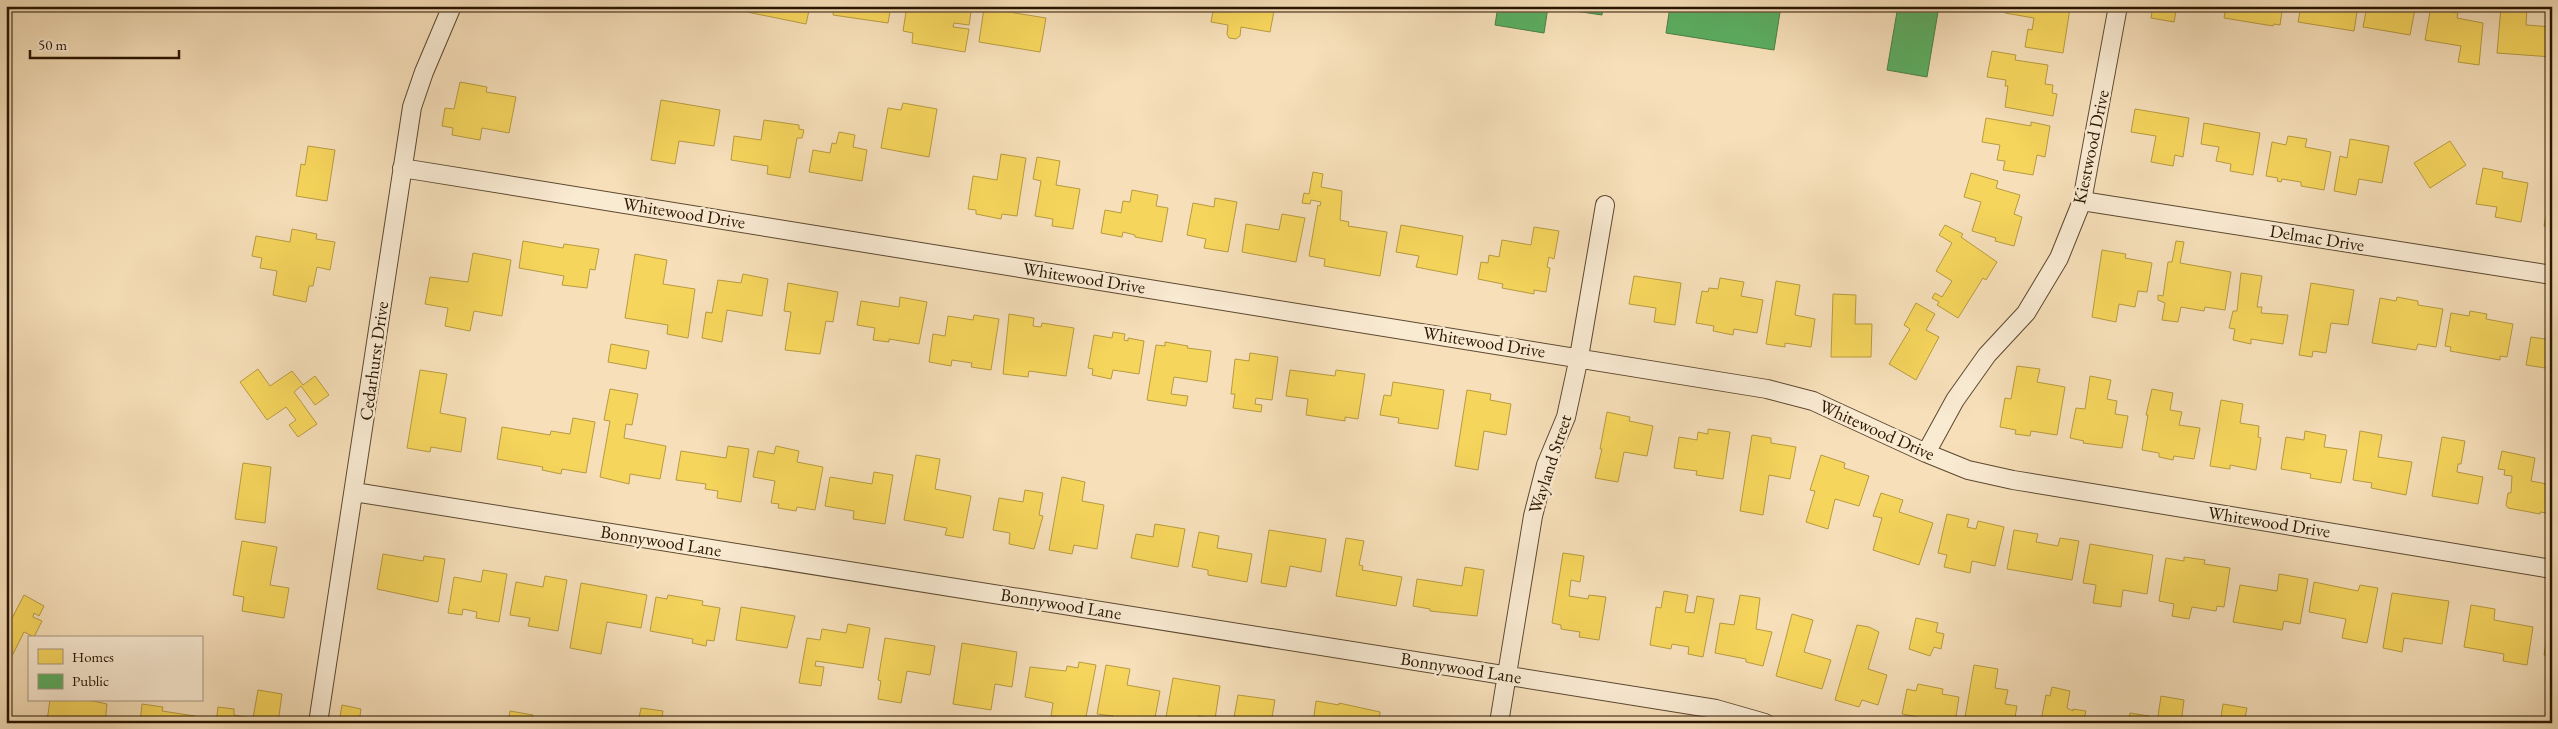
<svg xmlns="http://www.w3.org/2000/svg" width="2558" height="729" viewBox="0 0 2558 729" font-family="'EB Garamond',serif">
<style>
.homes{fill:#f6d55c;stroke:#b89b41}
.public{fill:#5aae61;stroke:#4b8044}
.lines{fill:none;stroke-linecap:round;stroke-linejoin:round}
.minor-casing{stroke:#5c482f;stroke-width:20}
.minor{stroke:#f9ead2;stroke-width:18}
.labels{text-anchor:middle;stroke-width:5;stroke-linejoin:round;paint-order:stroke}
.street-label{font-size:18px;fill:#291501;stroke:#f9ead2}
</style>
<rect width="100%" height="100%" fill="#f6dfb9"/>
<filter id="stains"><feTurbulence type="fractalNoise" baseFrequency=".004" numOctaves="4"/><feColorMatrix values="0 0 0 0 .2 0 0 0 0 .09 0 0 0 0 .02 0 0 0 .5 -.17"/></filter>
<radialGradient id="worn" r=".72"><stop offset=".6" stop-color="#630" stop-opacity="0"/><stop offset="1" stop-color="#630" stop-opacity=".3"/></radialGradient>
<!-- homes -->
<path class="homes" d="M 748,6 L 810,6 L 806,24 L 747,12 Z
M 834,6 L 891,6 L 888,23 L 833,15 Z
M 907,6 L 972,6 L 969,25 L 954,23 L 953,27 L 969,29 L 965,52 L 912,43 L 913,33 L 903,31 Z
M 1214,6 L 1275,6 L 1270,32 L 1241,27 L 1240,36 L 1236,39 L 1229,38 L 1227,34 L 1228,25 L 1211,22 Z
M 2006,6 L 2070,8 L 2063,53 L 2025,47 L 2028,29 L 2032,30 L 2034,18 L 2005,13 Z
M 2153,6 L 2191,6 L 2191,9 L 2177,6 L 2174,22 L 2151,18 Z
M 2226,6 L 2279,6 L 2279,10 L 2282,11 L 2280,25 L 2274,24 L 2273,26 L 2224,18 Z
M 2301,6 L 2358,6 L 2354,31 L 2298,22 Z
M 2367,6 L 2397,6 L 2415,9 L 2410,35 L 2363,27 Z
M 2431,6 L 2452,6 L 2451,12 L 2458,13 L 2457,18 L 2483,23 L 2479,65 L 2458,62 L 2461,46 L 2425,40 Z
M 2501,6 L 2527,6 L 2526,25 L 2552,27 L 2552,57 L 2497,53 Z
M 984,8 L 1046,18 L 1040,52 L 979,42 Z
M 1992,51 L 2016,55 L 2015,60 L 2048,65 L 2045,84 L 2053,85 L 2052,93 L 2057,94 L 2053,116 L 2005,107 L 2008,86 L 2005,86 L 2006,80 L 1987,77 Z
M 460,82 L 487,87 L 486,92 L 516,97 L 509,133 L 482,128 L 480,140 L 452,135 L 453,128 L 442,126 L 445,108 L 454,109 Z
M 661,100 L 720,110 L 714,146 L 679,141 L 675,164 L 651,160 Z
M 903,103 L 937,109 L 929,157 L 881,148 L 888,108 L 901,110 Z
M 2135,109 L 2189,118 L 2183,157 L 2175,155 L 2173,166 L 2151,162 L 2156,136 L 2131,132 Z
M 1986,118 L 2031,126 L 2031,122 L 2050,126 L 2045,157 L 2037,155 L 2033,175 L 2003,170 L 2005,161 L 1997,160 L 2000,145 L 1982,142 Z
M 764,120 L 799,125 L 799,129 L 804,130 L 802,138 L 797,138 L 790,178 L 767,174 L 768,166 L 731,160 L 734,136 L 761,140 Z
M 2204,123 L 2260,133 L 2253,175 L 2230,171 L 2231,164 L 2216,161 L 2219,147 L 2201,144 Z
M 839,132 L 855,135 L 853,147 L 867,150 L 862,181 L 809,172 L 813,150 L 830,153 L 832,143 L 836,144 Z
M 2288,136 L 2307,139 L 2305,147 L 2331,152 L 2324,190 L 2301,186 L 2301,182 L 2282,179 L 2281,182 L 2277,181 L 2278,178 L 2266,176 L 2272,142 L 2286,145 Z
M 2350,139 L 2389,146 L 2382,183 L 2359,179 L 2356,195 L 2334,191 L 2340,156 L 2347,158 Z
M 2450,141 L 2466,165 L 2430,188 L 2414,163 Z
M 308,146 L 335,150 L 327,201 L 296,196 L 301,164 L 305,165 Z
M 1001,154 L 1026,158 L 1017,216 L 1002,214 L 1001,219 L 976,214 L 976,210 L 968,209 L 973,176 L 997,180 Z
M 1037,157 L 1060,161 L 1056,185 L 1080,189 L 1073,229 L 1052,226 L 1053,219 L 1035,216 L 1041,181 L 1033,179 Z
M 2483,168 L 2503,172 L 2502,178 L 2528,183 L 2521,222 L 2495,217 L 2497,207 L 2476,204 Z
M 1313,172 L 1323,174 L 1321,187 L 1342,191 L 1340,220 L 1349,222 L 1348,226 L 1387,232 L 1380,276 L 1324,266 L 1325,259 L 1309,256 L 1318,205 L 1320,206 L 1321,202 L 1311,200 L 1310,204 L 1302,203 L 1304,193 L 1309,194 Z
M 1971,173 L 1998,181 L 1996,188 L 2020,195 L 2014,214 L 2022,217 L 2014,246 L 1995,241 L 1996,238 L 1972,231 L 1981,202 L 1964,197 Z
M 1132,190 L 1158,195 L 1156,206 L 1168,208 L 1162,242 L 1135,237 L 1135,235 L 1123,232 L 1122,237 L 1101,233 L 1105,210 L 1121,213 L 1123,201 L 1130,202 Z
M 2552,190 L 2552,227 L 2544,226 Z
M 1215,198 L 1237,202 L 1228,252 L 1204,248 L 1206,239 L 1187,235 L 1193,203 L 1214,207 Z
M 1282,214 L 1305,218 L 1296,262 L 1242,252 L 1246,224 L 1279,230 Z
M 1401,225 L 1463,236 L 1457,275 L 1416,267 L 1419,256 L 1396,252 Z
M 1945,225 L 1963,234 L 1961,237 L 1997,262 L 1986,280 L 1983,278 L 1958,318 L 1937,305 L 1939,302 L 1932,298 L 1935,293 L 1942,297 L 1952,281 L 1936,271 L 1952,243 L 1939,235 Z
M 1534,227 L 1559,231 L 1554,259 L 1549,257 L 1547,267 L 1550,268 L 1546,292 L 1534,290 L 1534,294 L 1502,288 L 1503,284 L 1478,279 L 1481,262 L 1488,263 L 1489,255 L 1499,257 L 1502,240 L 1531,245 Z
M 292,229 L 317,234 L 316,239 L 335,242 L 330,270 L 317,267 L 313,286 L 309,286 L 306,302 L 273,295 L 277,271 L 260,268 L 262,258 L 252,256 L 256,236 L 290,242 Z
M 523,241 L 563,248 L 564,244 L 599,249 L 595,270 L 590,269 L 587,288 L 562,285 L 564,276 L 519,268 Z
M 2176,241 L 2184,242 L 2180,263 L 2231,272 L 2225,310 L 2205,307 L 2204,311 L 2181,307 L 2178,322 L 2162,320 L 2165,303 L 2158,300 L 2158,295 L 2163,296 L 2168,262 L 2172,262 Z
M 2102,250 L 2126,254 L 2125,258 L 2152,263 L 2147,292 L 2138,291 L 2135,307 L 2119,304 L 2116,322 L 2092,317 Z
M 473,253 L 511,260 L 502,316 L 474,311 L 470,331 L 445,326 L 448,308 L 425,304 L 430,277 L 468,282 Z
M 635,254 L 667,260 L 663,284 L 695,289 L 688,338 L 667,334 L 668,325 L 625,318 Z
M 2241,273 L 2262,276 L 2257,307 L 2262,307 L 2261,313 L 2288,315 L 2283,344 L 2251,339 L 2251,344 L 2233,340 L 2235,329 L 2229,328 L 2233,311 L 2237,311 Z
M 743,274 L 768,279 L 762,316 L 727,310 L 722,342 L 702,338 L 706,312 L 712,313 L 718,280 L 741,283 Z
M 1634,276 L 1681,283 L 1675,325 L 1654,322 L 1656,308 L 1629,304 Z
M 1720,278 L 1744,282 L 1741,296 L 1763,300 L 1757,333 L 1734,329 L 1733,335 L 1713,331 L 1714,326 L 1696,323 L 1702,291 L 1708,292 L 1709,288 L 1718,289 Z
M 1776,281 L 1800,285 L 1795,315 L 1815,319 L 1811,347 L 1785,343 L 1785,347 L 1766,344 Z
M 788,283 L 838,292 L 833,322 L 826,321 L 820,354 L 785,350 L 791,312 L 784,311 Z
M 2311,283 L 2354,290 L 2348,325 L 2331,323 L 2326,353 L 2313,351 L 2312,357 L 2299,355 Z
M 1833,294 L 1856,295 L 1855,324 L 1872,324 L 1871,357 L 1831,357 Z
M 900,297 L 927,302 L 919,344 L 889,339 L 889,342 L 873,340 L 875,328 L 857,325 L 861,301 L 899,307 Z
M 2397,297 L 2418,301 L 2418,305 L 2443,309 L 2436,347 L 2418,344 L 2416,350 L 2372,343 L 2380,298 L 2396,301 Z
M 1916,303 L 1935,314 L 1926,330 L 1939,337 L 1916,380 L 1889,364 L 1910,329 L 1904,325 Z
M 2470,311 L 2487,314 L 2486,319 L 2513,324 L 2507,357 L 2500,356 L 2500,360 L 2450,351 L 2451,347 L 2445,346 L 2451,313 L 2469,316 Z
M 1009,314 L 1034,318 L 1033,326 L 1041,327 L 1042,323 L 1074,328 L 1066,376 L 1029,371 L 1028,377 L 1003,374 Z
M 974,315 L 999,319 L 991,370 L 971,367 L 972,363 L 952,360 L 951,366 L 929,362 L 933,334 L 945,336 L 948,316 L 973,320 Z
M 1113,332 L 1125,334 L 1124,340 L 1128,341 L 1128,338 L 1144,341 L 1139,374 L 1113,370 L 1111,379 L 1092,375 L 1093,369 L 1088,368 L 1094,335 L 1112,338 Z
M 2531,337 L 2552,340 L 2552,369 L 2526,365 Z
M 1165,342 L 1188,346 L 1187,348 L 1211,351 L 1207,382 L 1174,377 L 1171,394 L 1188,396 L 1186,406 L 1147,400 L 1156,345 L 1165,346 Z
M 611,344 L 649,351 L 646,369 L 608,362 Z
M 1250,353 L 1278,357 L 1272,400 L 1256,398 L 1255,404 L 1262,405 L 1261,412 L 1233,408 L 1235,394 L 1231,394 L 1235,359 L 1249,361 Z
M 2017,366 L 2040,369 L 2037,382 L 2065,387 L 2057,435 L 2031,431 L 2030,436 L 2015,434 L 2016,430 L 2000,427 L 2005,398 L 2011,399 Z
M 258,369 L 270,386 L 292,371 L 303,385 L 315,376 L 329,395 L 315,405 L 301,386 L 294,392 L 317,424 L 298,437 L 289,425 L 296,420 L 286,407 L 267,420 L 240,382 Z
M 420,370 L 447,374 L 440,413 L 466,418 L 461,452 L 431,447 L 430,452 L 407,448 Z
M 1290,370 L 1335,376 L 1336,370 L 1365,374 L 1358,419 L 1345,417 L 1345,421 L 1306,415 L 1308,399 L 1286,396 Z
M 2090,376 L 2111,380 L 2107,399 L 2117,401 L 2115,414 L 2128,416 L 2122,448 L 2083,443 L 2084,441 L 2070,438 L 2076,408 L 2085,409 Z
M 1393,382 L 1444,390 L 1438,429 L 1398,423 L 1399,418 L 1380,415 L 1384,395 L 1391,396 Z
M 610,389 L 638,394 L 632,425 L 626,424 L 624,438 L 666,446 L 660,479 L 630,474 L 629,484 L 600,477 L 610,421 L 604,420 Z
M 2152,389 L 2173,393 L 2170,410 L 2182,412 L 2179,425 L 2200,428 L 2194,459 L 2174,456 L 2173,460 L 2159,457 L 2159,453 L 2142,450 L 2148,415 L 2146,415 Z
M 1467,390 L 1491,394 L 1490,400 L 1511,404 L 1506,435 L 1484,431 L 1478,470 L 1455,466 Z
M 2221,400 L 2243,404 L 2240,423 L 2259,426 L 2258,437 L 2261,438 L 2256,470 L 2230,465 L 2230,469 L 2210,466 Z
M 1607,412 L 1630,417 L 1629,421 L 1653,426 L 1647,456 L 1624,452 L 1618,482 L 1595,478 L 1602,449 L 1600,449 Z
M 573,418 L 595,422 L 586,473 L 562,469 L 561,474 L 542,470 L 543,467 L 497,459 L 502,427 L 550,435 L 551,431 L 570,434 Z
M 1708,429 L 1730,432 L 1723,479 L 1696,475 L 1697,471 L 1674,468 L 1679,437 L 1697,440 L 1698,432 L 1708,434 Z
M 2305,431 L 2326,435 L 2324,447 L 2347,450 L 2341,483 L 2310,478 L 2311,474 L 2281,469 L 2286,437 L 2304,440 Z
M 2360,431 L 2382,435 L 2378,457 L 2412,462 L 2406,495 L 2371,488 L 2372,483 L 2353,480 Z
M 1752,435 L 1771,438 L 1771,443 L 1796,447 L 1790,479 L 1769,475 L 1763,515 L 1740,511 Z
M 2442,437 L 2465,441 L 2461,464 L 2458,464 L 2457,472 L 2483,477 L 2478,504 L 2432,496 Z
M 728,446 L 749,449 L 741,502 L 717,498 L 718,491 L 705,489 L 706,484 L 676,480 L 681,451 L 726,458 Z
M 776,446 L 799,451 L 797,462 L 823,467 L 815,510 L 797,507 L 796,511 L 778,508 L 779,504 L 771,503 L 775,481 L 753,477 L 758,451 L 774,454 Z
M 2502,451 L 2535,458 L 2531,481 L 2552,485 L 2552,511 L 2547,510 L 2547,513 L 2540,512 L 2540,514 L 2508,508 L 2506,505 L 2508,493 L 2511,493 L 2512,476 L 2504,475 L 2505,470 L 2498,469 Z
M 916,455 L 940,459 L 935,489 L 971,496 L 963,538 L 945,535 L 947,528 L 904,520 Z
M 1821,455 L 1845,463 L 1844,468 L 1869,476 L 1859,506 L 1835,499 L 1828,529 L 1806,522 L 1815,491 L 1810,490 Z
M 243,463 L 271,467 L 265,523 L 235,519 Z
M 874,472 L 893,475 L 885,524 L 853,519 L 854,511 L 825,506 L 830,477 L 872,484 Z
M 1062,477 L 1085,482 L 1082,501 L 1104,505 L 1097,549 L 1074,545 L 1072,554 L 1049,550 Z
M 1025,490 L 1043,493 L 1039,515 L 1043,516 L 1034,549 L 1009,544 L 1010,533 L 993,530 L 999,498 L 1023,502 Z
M 1881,493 L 1903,500 L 1899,512 L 1933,523 L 1919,565 L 1873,550 L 1882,518 L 1873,516 Z
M 1947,514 L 1969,519 L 1967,527 L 1976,529 L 1978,521 L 2004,527 L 1995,566 L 1972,561 L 1970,573 L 1944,567 L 1947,555 L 1938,553 Z
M 1155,524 L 1185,529 L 1178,567 L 1131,558 L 1136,534 L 1153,537 Z
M 1269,530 L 1326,539 L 1321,572 L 1290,566 L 1286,587 L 1261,583 Z
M 2014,530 L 2038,534 L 2036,542 L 2058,546 L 2060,538 L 2079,541 L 2072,580 L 2007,569 Z
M 1199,532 L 1219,536 L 1217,548 L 1252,554 L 1247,582 L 1208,575 L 1208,570 L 1192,567 Z
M 1346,538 L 1364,541 L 1359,565 L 1363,566 L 1362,570 L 1402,577 L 1396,606 L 1336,596 Z
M 242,541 L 277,547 L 270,585 L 289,588 L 284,618 L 242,611 L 244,597 L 233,595 Z
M 2090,544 L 2153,555 L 2147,594 L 2123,590 L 2121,607 L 2093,603 L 2096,585 L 2083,583 Z
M 1563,553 L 1584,556 L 1580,582 L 1571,580 L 1569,596 L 1588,599 L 1589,595 L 1606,597 L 1599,640 L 1579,637 L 1580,632 L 1561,629 L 1561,625 L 1552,623 Z
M 383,554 L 423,561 L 424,556 L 445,559 L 438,602 L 377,589 Z
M 2184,557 L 2205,560 L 2204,564 L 2230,568 L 2224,607 L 2217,606 L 2216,611 L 2192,607 L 2189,619 L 2172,616 L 2174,604 L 2159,601 L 2166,558 L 2184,561 Z
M 1465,567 L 1484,570 L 1477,616 L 1430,611 L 1430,609 L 1413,606 L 1417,579 L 1462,586 Z
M 483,570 L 507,574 L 499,622 L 476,618 L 477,612 L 463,609 L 462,615 L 448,613 L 454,577 L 481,582 Z
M 2279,574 L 2308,579 L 2300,624 L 2284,621 L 2282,630 L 2233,622 L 2240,585 L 2277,591 Z
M 545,576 L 567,580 L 558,631 L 528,626 L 530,618 L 510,615 L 516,582 L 543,587 Z
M 2314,582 L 2358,591 L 2360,585 L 2378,588 L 2367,643 L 2342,638 L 2346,619 L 2309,612 Z
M 581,583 L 647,595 L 641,628 L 607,622 L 601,654 L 570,648 Z
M 1664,591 L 1688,595 L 1685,612 L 1694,613 L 1697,596 L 1714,599 L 1703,657 L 1688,654 L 1689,647 L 1672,644 L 1671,649 L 1650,645 L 1656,607 L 1661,608 Z
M 2392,593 L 2449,601 L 2442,644 L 2404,638 L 2402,652 L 2383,648 Z
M 24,595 L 44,606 L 39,616 L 34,613 L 33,617 L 42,621 L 34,637 L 24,632 L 6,668 L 6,630 Z
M 668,595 L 703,601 L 702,605 L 720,608 L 714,641 L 707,640 L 706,646 L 692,643 L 693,639 L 650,631 L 656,597 L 667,599 Z
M 1740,595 L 1760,598 L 1756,629 L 1772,632 L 1763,666 L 1746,662 L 1746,659 L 1715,653 L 1720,623 L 1734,625 Z
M 2471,605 L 2495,609 L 2494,620 L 2533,627 L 2527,665 L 2503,661 L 2504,654 L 2464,647 Z
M 741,607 L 795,616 L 787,648 L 736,640 Z
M 1792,614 L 1813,620 L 1804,652 L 1831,660 L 1822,689 L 1776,676 Z
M 1916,618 L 1938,623 L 1936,632 L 1944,634 L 1941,649 L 1934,647 L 1930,656 L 1909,649 Z
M 848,624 L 870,628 L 863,668 L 816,661 L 815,666 L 824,667 L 821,686 L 799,683 L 807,638 L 820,640 L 822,629 L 846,633 Z
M 1857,625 L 1869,627 L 1879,632 L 1868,669 L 1887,675 L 1878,705 L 1862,700 L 1859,707 L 1835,700 Z
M 2549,627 L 2552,627 L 2552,657 L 2544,655 Z
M 885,638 L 935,646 L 930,675 L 907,671 L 901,703 L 878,699 L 881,681 L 878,680 Z
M 962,643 L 1017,652 L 1012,687 L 995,684 L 991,710 L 953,704 Z
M 1079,662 L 1096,665 L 1085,722 L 1051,716 L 1053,703 L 1025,697 L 1030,667 L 1066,671 L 1067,666 L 1078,668 Z
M 1106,665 L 1130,669 L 1127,685 L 1160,691 L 1154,723 L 1111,723 L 1113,716 L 1097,714 Z
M 1974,665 L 1998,669 L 1995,688 L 2008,690 L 2005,704 L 2017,706 L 2014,723 L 1964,723 Z
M 1173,678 L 1220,686 L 1215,719 L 1198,716 L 1197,723 L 1165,723 Z
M 1918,684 L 1943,689 L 1942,694 L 1959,697 L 1955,723 L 1926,723 L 1917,721 L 1918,717 L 1902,714 L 1907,689 L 1916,691 Z
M 2052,687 L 2070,691 L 2067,708 L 2073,711 L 2073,709 L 2086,711 L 2083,723 L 2034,723 L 2035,719 L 2041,720 L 2046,695 L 2050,696 Z
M 258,690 L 282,694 L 278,723 L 216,723 L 218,707 L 234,709 L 234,715 L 253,718 Z
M 1238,695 L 1275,700 L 1271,723 L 1233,723 Z
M 2161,696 L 2184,700 L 2181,723 L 2157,723 Z
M 50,700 L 88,700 L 107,704 L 105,723 L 47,721 Z
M 1316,701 L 1339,705 L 1339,703 L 1380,712 L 1379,723 L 1313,723 Z
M 142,704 L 163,707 L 162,711 L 195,716 L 194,723 L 140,723 Z
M 2223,704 L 2247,708 L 2244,723 L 2220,723 Z
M 342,705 L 361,709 L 359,723 L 339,723 Z
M 641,708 L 663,711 L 661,723 L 638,723 Z
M 510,711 L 533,715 L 531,723 L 508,723 Z
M 2130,713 L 2149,716 L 2148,723 L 2128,723 Z
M 431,718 L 447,720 L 447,723 L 430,723 Z
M 1430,718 L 1447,720 L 1447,723 L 1429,723 Z"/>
<!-- public -->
<path class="public" d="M 1498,6 L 1603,6 L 1602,15 L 1548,7 L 1544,33 L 1495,25 Z
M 1670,6 L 1781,6 L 1774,50 L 1666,33 Z
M 1898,6 L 1939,6 L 1927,77 L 1887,70 Z"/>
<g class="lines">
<!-- minor casing -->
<g class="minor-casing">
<path id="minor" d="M 402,168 L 1767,389 L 1813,401 L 1926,453 L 1968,470 L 2013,480 L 2552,569
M 2082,201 L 2552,275
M 1926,453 L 1955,400 L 1987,355 L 2026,313 L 2059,258 L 2082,201 L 2118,6
M 354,492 L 1716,709 L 1765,723
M 318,723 L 412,107 L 424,72 L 452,6
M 1499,723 L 1533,516 L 1546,465 L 1566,417 L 1579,357 L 1605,205"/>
</g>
<!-- minor -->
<use href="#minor" class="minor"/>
</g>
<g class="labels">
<!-- street labels -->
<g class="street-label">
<text transform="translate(2091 147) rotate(-78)" y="6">Kiestwood Drive</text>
<text transform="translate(684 213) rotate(9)" y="6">Whitewood Drive</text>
<text transform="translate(2317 238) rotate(9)" y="6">Delmac Drive</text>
<text transform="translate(1084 278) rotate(9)" y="6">Whitewood Drive</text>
<text transform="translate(1484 342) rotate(9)" y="6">Whitewood Drive</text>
<text transform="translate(374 361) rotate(-82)" y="6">Cedarhurst Drive</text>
<text transform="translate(1877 430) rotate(24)" y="6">Whitewood Drive</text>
<text transform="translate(1550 464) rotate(-72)" y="6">Wayland Street</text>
<text transform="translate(2269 522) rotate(9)" y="6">Whitewood Drive</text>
<text transform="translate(661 541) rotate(9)" y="6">Bonnywood Lane</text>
<text transform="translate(1061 604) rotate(9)" y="6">Bonnywood Lane</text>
<text transform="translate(1461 668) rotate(9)" y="6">Bonnywood Lane</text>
</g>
</g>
<!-- margin -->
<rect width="2558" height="729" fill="none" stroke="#f6dfb9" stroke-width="25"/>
<rect x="8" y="8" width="2543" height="714" fill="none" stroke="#291501" stroke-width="2.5"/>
<rect x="12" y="12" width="2533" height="704" fill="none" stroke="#291501"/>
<!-- legend -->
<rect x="28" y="636" width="175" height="65" fill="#f9ead2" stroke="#a6957e"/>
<rect x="38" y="649" width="25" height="15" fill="#f6d55c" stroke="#a6957e"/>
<text x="72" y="662" font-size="15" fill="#291501">Homes</text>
<rect x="38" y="674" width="25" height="15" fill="#5aae61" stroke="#a6957e"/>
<text x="72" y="686" font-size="15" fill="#291501">Public</text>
<!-- scale -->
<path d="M30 50v8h149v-8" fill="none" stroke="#291501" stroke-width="2.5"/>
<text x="38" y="50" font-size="15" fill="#291501" stroke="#f9ead2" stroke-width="4" paint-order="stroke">50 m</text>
<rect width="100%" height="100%" filter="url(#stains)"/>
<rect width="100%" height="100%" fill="url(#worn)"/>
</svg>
